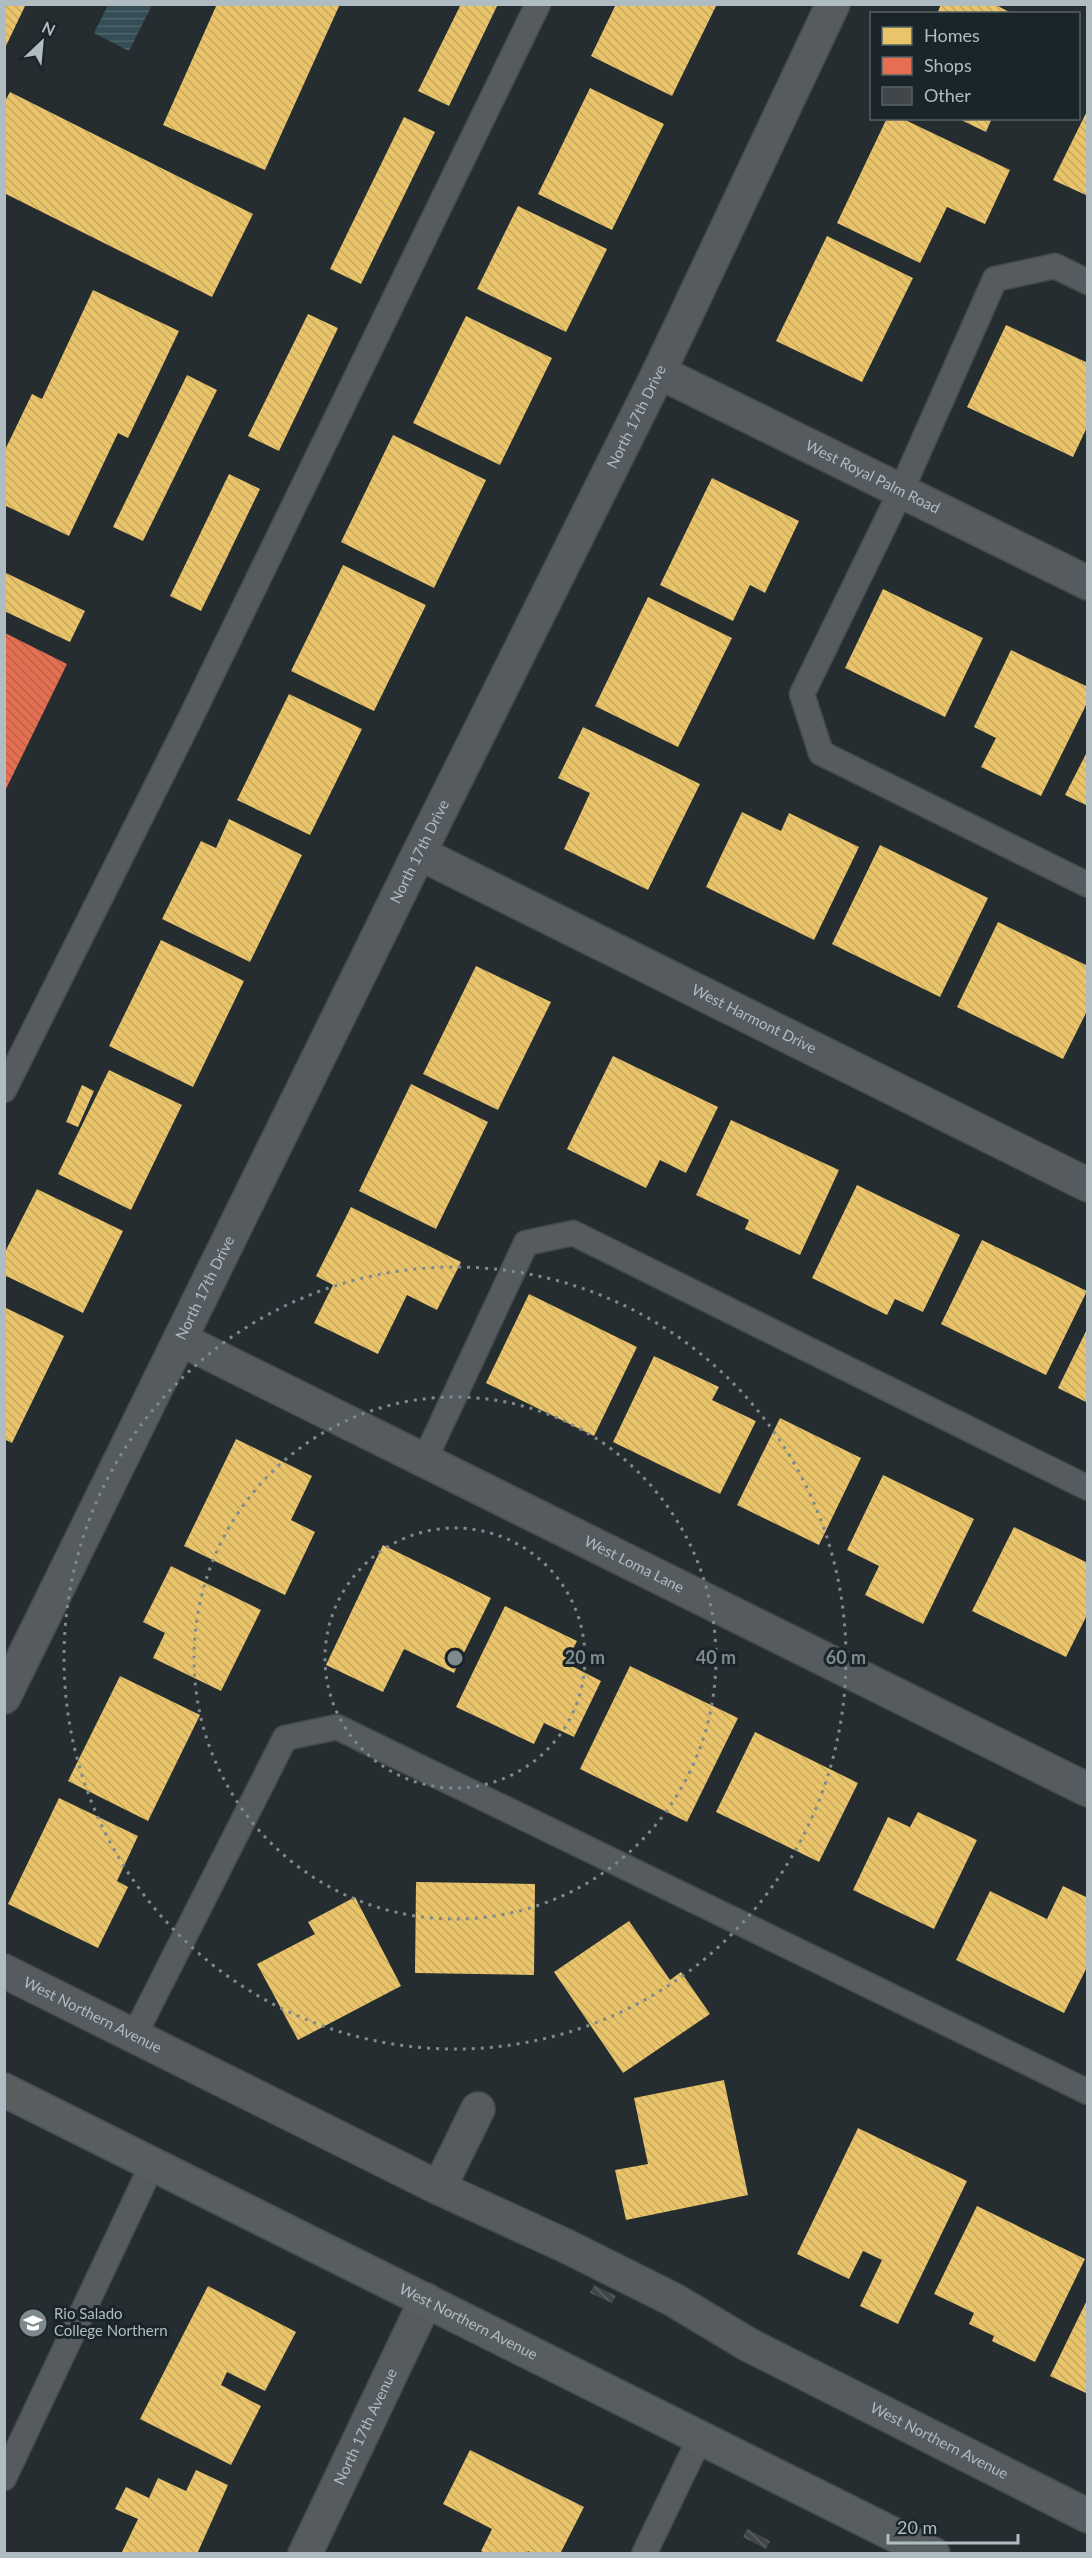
<svg xmlns="http://www.w3.org/2000/svg" width="1092" height="2558" viewBox="0 0 1092 2558" font-family="Lato,sans-serif">
<style>
.water{fill:url(#water-rules)}
.homes{fill:url(#homes-back-hatch)}
.shops{fill:url(#shops-back-hatch)}
.building{fill:url(#building-back-hatch)}
.lines{fill:none;stroke-linecap:round;stroke-linejoin:round}
.service-casing{stroke:#44494b;stroke-width:27}
.minor-casing{stroke:#44494b;stroke-width:36}
.primary-casing{stroke:#434a4d;stroke-width:36}
.service{stroke:#555b5f;stroke-width:24}
.minor{stroke:#555b5f;stroke-width:33}
.primary{stroke:#585e60;stroke-width:33}
.ring{fill:none;stroke:#7f8a8f;stroke-width:3;stroke-dasharray:3 6}
.labels{text-anchor:middle;stroke-width:6;stroke-linejoin:round;paint-order:stroke}
.street-label{font-size:15px;fill:#afbcc2;stroke:#1a2529}
.poi-label{font-size:15px;fill:#afbcc2;stroke:#1a2529;text-anchor:start}
.centre{fill:#7f8a8f;stroke:#1a2529;stroke-width:3}
.ring-label{font-size:18px;text-anchor:middle;font-weight:bold;fill:#7f8a8f;stroke:#1a2529;stroke-width:6;stroke-linejoin:round;paint-order:stroke}
</style>
<defs>
<pattern id="water-rules" width="6" height="5" patternUnits="userSpaceOnUse" patternTransform="scale(1.5)"><rect width="6" height="5" fill="#354d55"/><path d="M0 2.5h6" fill="none" stroke="#50656c"/></pattern>
<pattern id="homes-back-hatch" width="6" height="6" patternUnits="userSpaceOnUse" patternTransform="scale(1.5)"><rect width="6" height="6" fill="#e9c46a"/><path d="M-1 5l2 2M0 0l6 6M5-1l2 2" fill="none" stroke="#c5a860"/></pattern>
<pattern id="shops-back-hatch" width="6" height="6" patternUnits="userSpaceOnUse" patternTransform="scale(1.5)"><rect width="6" height="6" fill="#e76f51"/><path d="M-1 5l2 2M0 0l6 6M5-1l2 2" fill="none" stroke="#ba614b"/></pattern>
<pattern id="building-back-hatch" width="6" height="6" patternUnits="userSpaceOnUse" patternTransform="scale(1.5)"><rect width="6" height="6" fill="#404649"/><path d="M-1 5l2 2M0 0l6 6M5-1l2 2" fill="none" stroke="#595f62"/></pattern>
</defs>
<rect width="100%" height="100%" fill="#262d30"/>
<!-- water -->
<path class="water" d="M 108,5 L 152,5 L 129,51 L 94,33 Z"/>
<!-- homes -->
<path class="homes" d="M 4,4 L 26,4 L 4,50 Z
M 217,4 L 340,4 L 265,170 L 163,125 Z
M 461,4 L 498,4 L 449,106 L 418,91 Z
M 616,4 L 717,4 L 672,96 L 591,56 Z
M 941,4 L 994,4 L 1013,14 L 937,14 Z
M 590,88 L 664,124 L 612,230 L 538,194 Z
M 10,92 L 253,214 L 212,297 L 4,193 L 4,103 Z
M 1088,109 L 1088,196 L 1053,180 Z
M 404,117 L 435,132 L 361,284 L 330,269 Z
M 887,118 L 901,118 L 1010,170 L 985,224 L 947,207 L 920,263 L 837,223 Z
M 957,118 L 992,118 L 986,132 Z
M 518,206 L 607,249 L 566,332 L 477,289 Z
M 827,236 L 913,278 L 862,382 L 776,341 Z
M 93,290 L 179,331 L 128,438 L 118,433 L 69,536 L 4,505 L 4,452 L 32,394 L 42,399 Z
M 308,314 L 338,328 L 279,451 L 248,436 Z
M 466,316 L 552,358 L 500,465 L 413,423 Z
M 1006,325 L 1088,363 L 1088,425 L 1073,457 L 967,407 Z
M 187,375 L 217,390 L 143,541 L 113,527 Z
M 393,435 L 486,480 L 434,588 L 341,542 Z
M 229,474 L 260,489 L 201,611 L 170,596 Z
M 712,478 L 799,521 L 765,593 L 750,585 L 733,621 L 660,585 Z
M 343,565 L 426,605 L 374,711 L 291,671 Z
M 4,572 L 85,611 L 70,642 L 4,611 Z
M 883,589 L 983,638 L 945,717 L 845,668 Z
M 648,597 L 732,638 L 678,747 L 595,706 Z
M 1011,650 L 1088,687 L 1088,701 L 1041,796 L 981,767 L 996,738 L 974,727 Z
M 289,694 L 362,729 L 310,835 L 237,800 Z
M 583,727 L 700,784 L 648,890 L 564,849 L 590,793 L 558,778 Z
M 1088,750 L 1088,806 L 1065,795 Z
M 742,812 L 781,831 L 789,813 L 859,847 L 814,940 L 706,887 Z
M 229,819 L 302,855 L 250,962 L 162,919 L 201,841 L 216,848 Z
M 880,845 L 988,898 L 940,997 L 832,944 Z
M 998,922 L 1088,966 L 1088,1009 L 1063,1059 L 957,1007 Z
M 161,940 L 244,981 L 193,1087 L 109,1046 Z
M 476,966 L 551,1002 L 498,1110 L 423,1074 Z
M 613,1056 L 718,1107 L 686,1173 L 660,1160 L 646,1188 L 567,1149 Z
M 109,1070 L 182,1105 L 131,1210 L 58,1174 Z
M 411,1084 L 488,1122 L 436,1229 L 359,1191 Z
M 82,1085 L 94,1091 L 78,1127 L 66,1122 Z
M 731,1120 L 839,1170 L 800,1255 L 745,1229 L 749,1220 L 696,1195 Z
M 857,1185 L 960,1235 L 923,1312 L 895,1299 L 887,1315 L 812,1278 Z
M 37,1189 L 123,1231 L 83,1313 L 4,1275 L 4,1254 Z
M 351,1207 L 461,1262 L 437,1310 L 407,1295 L 378,1354 L 314,1323 L 333,1285 L 316,1276 Z
M 982,1240 L 1087,1291 L 1046,1375 L 941,1324 Z
M 529,1294 L 637,1347 L 594,1436 L 486,1383 Z
M 4,1307 L 64,1336 L 12,1443 L 4,1439 Z
M 1088,1327 L 1088,1403 L 1058,1388 Z
M 654,1356 L 719,1387 L 712,1400 L 756,1421 L 720,1494 L 613,1442 Z
M 780,1418 L 861,1458 L 819,1545 L 737,1505 Z
M 236,1439 L 312,1476 L 291,1520 L 315,1532 L 285,1595 L 184,1546 Z
M 883,1475 L 974,1519 L 923,1624 L 865,1595 L 879,1566 L 847,1550 Z
M 1014,1527 L 1088,1563 L 1088,1613 L 1066,1657 L 972,1611 Z
M 383,1545 L 491,1598 L 454,1673 L 404,1649 L 383,1692 L 326,1665 Z
M 171,1566 L 261,1610 L 221,1691 L 153,1658 L 165,1633 L 143,1622 Z
M 505,1606 L 577,1641 L 566,1663 L 601,1681 L 574,1737 L 544,1723 L 534,1744 L 456,1707 Z
M 630,1666 L 738,1718 L 687,1822 L 580,1769 Z
M 120,1676 L 200,1715 L 148,1821 L 68,1781 Z
M 755,1732 L 858,1783 L 819,1862 L 716,1812 Z
M 59,1798 L 138,1836 L 117,1881 L 128,1887 L 98,1948 L 8,1904 Z
M 918,1812 L 977,1840 L 934,1929 L 853,1890 L 888,1817 L 910,1827 Z
M 416,1882 L 535,1884 L 534,1975 L 415,1973 Z
M 1063,1886 L 1088,1898 L 1088,1965 L 1064,2013 L 956,1960 L 990,1891 L 1047,1919 Z
M 355,1897 L 401,1986 L 298,2040 L 257,1964 L 315,1934 L 308,1922 Z
M 629,1921 L 670,1980 L 681,1972 L 710,2014 L 623,2073 L 554,1972 Z
M 724,2080 L 748,2195 L 626,2220 L 615,2170 L 648,2164 L 634,2098 Z
M 858,2128 L 967,2181 L 898,2324 L 860,2306 L 882,2260 L 863,2251 L 849,2279 L 797,2254 Z
M 977,2206 L 1085,2259 L 1035,2362 L 992,2341 L 994,2336 L 969,2324 L 974,2313 L 934,2294 Z
M 208,2286 L 296,2332 L 265,2391 L 227,2372 L 221,2385 L 261,2406 L 231,2465 L 140,2419 Z
M 1088,2298 L 1088,2394 L 1050,2376 Z
M 470,2450 L 584,2507 L 560,2554 L 533,2554 L 528,2551 L 527,2554 L 487,2554 L 481,2551 L 492,2529 L 443,2504 Z
M 196,2470 L 228,2485 L 197,2554 L 121,2554 L 138,2519 L 115,2509 L 126,2487 L 149,2498 L 158,2478 L 186,2491 Z"/>
<!-- shops -->
<path class="shops" d="M 5,633 L 67,664 L 5,791 Z"/>
<!-- building -->
<path class="building" d="M 594,2285 L 616,2296 L 612,2303 L 590,2293 Z
M 747,2529 L 770,2541 L 766,2549 L 743,2537 Z"/>
<g class="lines">
<!-- service casing -->
<g class="service-casing">
<path id="service" d="M 1088,282 L 1055,266 L 995,279 L 901,491 L 802,694 L 821,753 L 1088,885
M 4,1090 L 191,717 L 538,4
M 424,1461 L 526,1243 L 573,1233 L 1088,1488
M 134,2036 L 285,1738 L 337,1727 L 1088,2092
M 4,2478 L 152,2165
M 644,2554 L 700,2438"/>
</g>
<!-- minor casing -->
<g class="minor-casing">
<g id="minor">
<path id="s1" d="M 659,372 L 1088,583"/>
<path id="s2" d="M 419,853 L 1088,1185"/>
<path id="s3" d="M 180,1339 L 1088,1790"/>
<path id="s4" d="M 4,1697 L 419,853 L 659,372 L 833,4"/>
<path id="s5" d="M 4,1971 L 439,2188 L 566,2246 L 674,2300 L 749,2345 L 1088,2516"/>
<path d="M 439,2188 L 478,2109"/>
<path id="s6" d="M 305,2554 L 426,2300"/>
</g>
</g>
<!-- primary casing -->
<g class="primary-casing">
<g id="primary">
<path id="s7" d="M 4,2090 L 933,2554"/>
</g>
</g>
<!-- service -->
<use href="#service" class="service"/>
<!-- minor -->
<use href="#minor" class="minor"/>
<!-- primary -->
<use href="#primary" class="primary"/>
</g>
<!-- distance rings -->
<g class="ring">
<circle cx="455" cy="1658" r="130"/>
<circle cx="455" cy="1658" r="261"/>
<circle cx="455" cy="1658" r="391"/>
</g>
<!-- icons -->
<defs>
<g id="university-disc" transform="scale(1.5)"><circle r="9.5" fill="#7f8a8f" stroke="#1a2529"/><path d="M0-5L7-2L0 1L-7-2ZM-4 1L0 2.5L4 1V4Q0 6-4 4Z" fill="#fff"/></g>
</defs>
<g fill-rule="evenodd">
<use href="#university-disc" x="33" y="2323"/>
</g>
<g class="labels">
<!-- street labels -->
<g class="street-label">
<text dy="5" stroke="none"><textPath href="#s4" startOffset="1428">North 17th Drive</textPath></text>
<text dy="5" stroke="none"><textPath href="#s1" startOffset="238">West Royal Palm Road</textPath></text>
<text dy="5" stroke="none"><textPath href="#s4" startOffset="942">North 17th Drive</textPath></text>
<text dy="5" stroke="none"><textPath href="#s2" startOffset="374">West Harmont Drive</textPath></text>
<text dy="5" stroke="none"><textPath href="#s4" startOffset="456">North 17th Drive</textPath></text>
<text dy="5" stroke="none"><textPath href="#s3" startOffset="507">West Loma Lane</textPath></text>
<text dy="5" stroke="none"><textPath href="#s5" startOffset="99">West Northern Avenue</textPath></text>
<text dy="5" stroke="none"><textPath href="#s7" startOffset="519">West Northern Avenue</textPath></text>
<text dy="5" stroke="none"><textPath href="#s6" startOffset="141">North 17th Avenue</textPath></text>
<text dy="5" stroke="none"><textPath href="#s5" startOffset="1047">West Northern Avenue</textPath></text>
</g>
<!-- poi labels -->
<g class="poi-label">
<text x="54" y="2319">Rio Salado<tspan x="54" dy="17">College Northern</tspan></text>
</g>
</g>
<circle cx="455" cy="1658" r="9" class="centre"/>
<g class="ring-label">
<text x="585" y="1664">20 m</text>
<text x="716" y="1664">40 m</text>
<text x="846" y="1664">60 m</text>
</g>
<!-- border -->
<rect width="1092" height="2558" fill="none" stroke="#afbcc2" stroke-width="12"/>
<!-- legend -->
<rect x="870" y="12" width="210" height="108" fill="#1a2529" stroke="#566166" stroke-width="1.5"/>
<rect x="882" y="27" width="30" height="18" fill="#e9c46a" stroke="#566166" stroke-width="1.5"/>
<text x="924" y="42" font-size="18" fill="#afbcc2">Homes</text>
<rect x="882" y="57" width="30" height="18" fill="#e76f51" stroke="#566166" stroke-width="1.5"/>
<text x="924" y="72" font-size="18" fill="#afbcc2">Shops</text>
<rect x="882" y="87" width="30" height="18" fill="#404649" stroke="#566166" stroke-width="1.5"/>
<text x="924" y="102" font-size="18" fill="#afbcc2">Other</text>
<!-- north arrow -->
<g transform="translate(42 42) rotate(26)" stroke="#1a2529" stroke-width="4.5" paint-order="stroke">
<path d="M0-4.5L10 22L0 15L-10 22Z" fill="#afbcc2"/>
<text y="-9" font-size="16" font-weight="bold" text-anchor="middle" fill="#afbcc2">N</text>
</g>
<!-- scale -->
<path d="M888 2534v9h130v-9" fill="none" stroke="#afbcc2" stroke-width="3"/>
<text x="897" y="2534" font-size="18" fill="#afbcc2" stroke="#1a2529" stroke-width="4.5" paint-order="stroke">20 m</text>
</svg>
